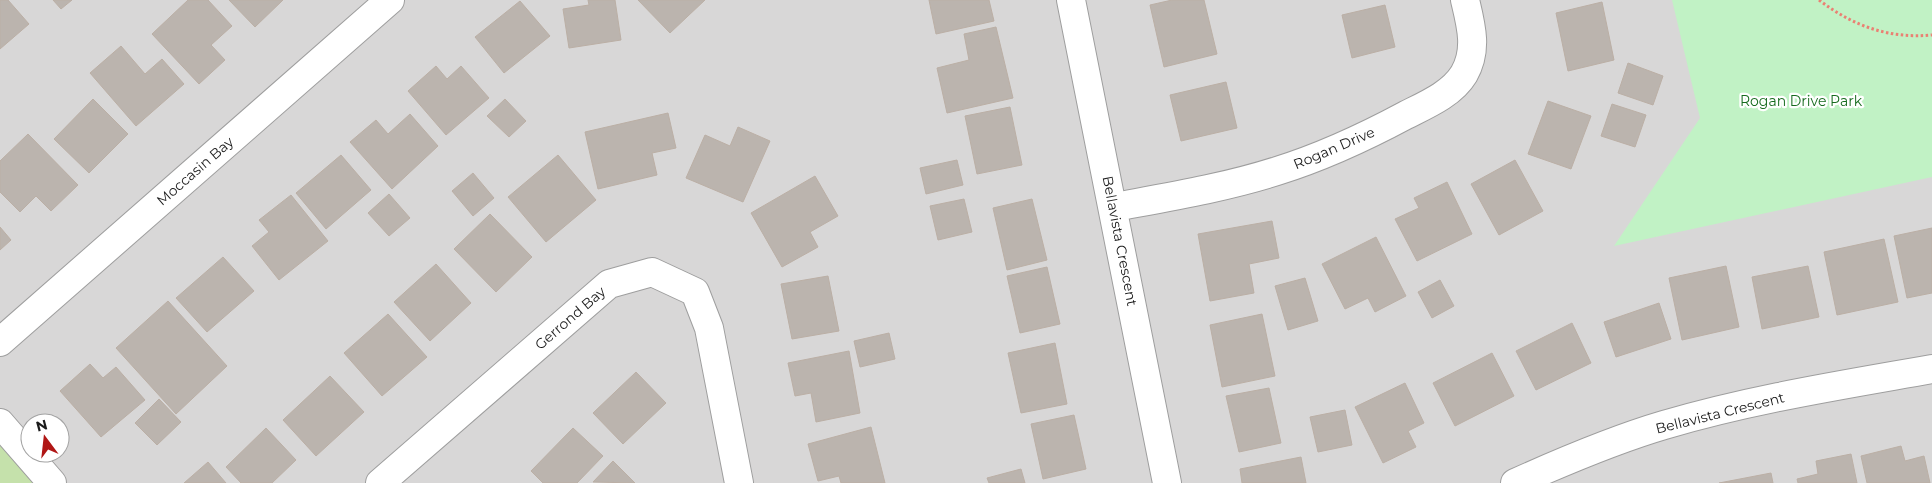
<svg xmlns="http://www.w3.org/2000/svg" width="1932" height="483" viewBox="0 0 1932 483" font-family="Montserrat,sans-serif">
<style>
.residential{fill:#d8d7d7;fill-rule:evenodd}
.grass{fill:#c5e1ab}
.park{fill:#c1f2c5}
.building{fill:#bbb4ae;stroke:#bbafa5}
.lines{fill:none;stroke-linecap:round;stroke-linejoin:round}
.minor-casing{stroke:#9e9e9e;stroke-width:30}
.tertiary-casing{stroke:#9e9e9e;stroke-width:30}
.path{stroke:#ea8173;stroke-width:3;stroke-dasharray:2.5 2.5;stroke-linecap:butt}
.minor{stroke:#fff;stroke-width:28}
.tertiary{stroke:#fff;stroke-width:28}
.labels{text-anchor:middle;stroke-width:4.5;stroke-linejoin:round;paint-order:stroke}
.park-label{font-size:14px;fill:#166b1e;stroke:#fff}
.street-label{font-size:14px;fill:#1a1a1a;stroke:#fff}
</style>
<rect width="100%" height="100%" fill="#ebe8e1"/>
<!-- residential -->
<path class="residential" d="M 0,0 L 1932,0 L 1932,483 L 0,483 ZM 30,423 L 60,423 L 60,453 L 30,453 Z"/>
<!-- grass -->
<path class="grass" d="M 0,423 L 52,483 L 0,483 Z"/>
<!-- park -->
<path class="park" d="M 1672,0 L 1932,0 L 1932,177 L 1614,246 L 1700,118 Z"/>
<!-- building -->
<path class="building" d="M 0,0 L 8,0 L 29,24 L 0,49 Z
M 53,0 L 72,0 L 61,9 Z
M 188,0 L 208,0 L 232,26 L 211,45 L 225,60 L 199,84 L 152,34 Z
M 229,0 L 283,0 L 255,27 Z
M 588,0 L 615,0 L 621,40 L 569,48 L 563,9 L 589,5 Z
M 638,0 L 705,0 L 670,33 Z
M 929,0 L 989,0 L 994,21 L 936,34 Z
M 1172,0 L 1204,0 L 1217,54 L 1164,67 L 1150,5 Z
M 520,1 L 550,36 L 504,73 L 475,37 Z
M 1602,2 L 1614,60 L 1568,71 L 1556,13 Z
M 1385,5 L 1395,47 L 1352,58 L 1342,15 Z
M 996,27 L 1013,98 L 947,113 L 937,68 L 969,60 L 964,34 Z
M 121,46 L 145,74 L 162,59 L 184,84 L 136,126 L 90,73 Z
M 1628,63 L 1663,76 L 1653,105 L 1618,93 Z
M 436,66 L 447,79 L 461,66 L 489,98 L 446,135 L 408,91 Z
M 1226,82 L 1237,128 L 1181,141 L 1170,95 Z
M 93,99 L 128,134 L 89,173 L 54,139 Z
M 505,99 L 526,121 L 509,137 L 487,116 Z
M 1548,101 L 1591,116 L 1571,169 L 1528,154 Z
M 1612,104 L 1646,115 L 1635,147 L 1601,136 Z
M 1010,107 L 1022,165 L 977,174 L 965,116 Z
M 668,113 L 676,148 L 652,153 L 657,175 L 598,189 L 585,132 Z
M 410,114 L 438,146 L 392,189 L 350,142 L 376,120 L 388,134 Z
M 738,127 L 770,141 L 743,202 L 686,178 L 705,135 L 730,146 Z
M 28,134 L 78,185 L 51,211 L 36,196 L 20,212 L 0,192 L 0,161 Z
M 341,155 L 371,190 L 326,229 L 296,193 Z
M 558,155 L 596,200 L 546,242 L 508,197 Z
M 957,160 L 963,185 L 926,194 L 920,168 Z
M 1515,160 L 1543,211 L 1499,235 L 1471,184 Z
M 473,173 L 494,198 L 473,216 L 452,191 Z
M 815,176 L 838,216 L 810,232 L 818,247 L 782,267 L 751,213 Z
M 1447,182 L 1472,234 L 1417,261 L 1395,219 L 1419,208 L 1414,198 Z
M 389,194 L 410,218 L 389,236 L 368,213 Z
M 291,195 L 328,241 L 279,280 L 252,246 L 269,232 L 259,220 Z
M 964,199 L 972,232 L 938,240 L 930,206 Z
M 1032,199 L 1047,260 L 1007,270 L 993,208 Z
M 490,214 L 532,257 L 496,292 L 454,249 Z
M 1272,221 L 1279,258 L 1249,264 L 1254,293 L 1210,301 L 1198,234 Z
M 0,227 L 11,240 L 0,250 Z
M 1932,228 L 1932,293 L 1907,298 L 1894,236 Z
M 1376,237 L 1406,296 L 1375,312 L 1368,298 L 1345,309 L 1322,264 Z
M 1884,239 L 1898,302 L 1837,315 L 1824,252 Z
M 223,257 L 254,291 L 207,332 L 176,298 Z
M 436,264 L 471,303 L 430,341 L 394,302 Z
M 1726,266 L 1739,327 L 1682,340 L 1669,278 Z
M 1808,266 L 1819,317 L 1762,329 L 1752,277 Z
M 1047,267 L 1060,324 L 1020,333 L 1007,276 Z
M 828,276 L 839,331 L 792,339 L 781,284 Z
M 1305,278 L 1318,321 L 1288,330 L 1275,286 Z
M 1440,280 L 1454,306 L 1432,318 L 1418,292 Z
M 168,301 L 227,366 L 176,414 L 116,348 Z
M 1659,303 L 1671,339 L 1616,357 L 1604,322 Z
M 388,314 L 427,357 L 382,396 L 344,353 Z
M 1262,314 L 1275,376 L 1222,387 L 1210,325 Z
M 1572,323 L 1591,363 L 1536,390 L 1516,351 Z
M 889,333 L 895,359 L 860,367 L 854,341 Z
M 1055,343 L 1067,404 L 1021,413 L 1008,353 Z
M 849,351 L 860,413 L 816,422 L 811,393 L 795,396 L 788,363 Z
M 1492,353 L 1514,396 L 1455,426 L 1433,383 Z
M 90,364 L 103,378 L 116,367 L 145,400 L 101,437 L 60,391 Z
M 636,372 L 666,403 L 623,444 L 593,413 Z
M 330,376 L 364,412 L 316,456 L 283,420 Z
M 1405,383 L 1424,423 L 1408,431 L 1416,447 L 1383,463 L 1355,407 Z
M 1269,388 L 1281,443 L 1239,452 L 1226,396 Z
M 159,399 L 181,422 L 157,445 L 135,423 Z
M 1345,410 L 1352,445 L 1318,452 L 1310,417 Z
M 1074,415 L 1086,469 L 1043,479 L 1031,424 Z
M 871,427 L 885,483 L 841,483 L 839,476 L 818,481 L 808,444 Z
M 266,428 L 296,460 L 272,483 L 241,483 L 226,467 Z
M 573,428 L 603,456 L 577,483 L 543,483 L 531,471 Z
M 1901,446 L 1905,461 L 1924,456 L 1930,483 L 1867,483 L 1861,456 Z
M 1851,454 L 1857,483 L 1798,483 L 1797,479 L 1818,474 L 1816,461 Z
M 1301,457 L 1306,483 L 1242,483 L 1240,469 Z
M 613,461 L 635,483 L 593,482 Z
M 208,462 L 226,483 L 184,483 Z
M 1021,469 L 1025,483 L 989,483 L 987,478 Z
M 1771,473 L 1773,483 L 1719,483 Z"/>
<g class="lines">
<!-- minor casing -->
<g class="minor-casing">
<path id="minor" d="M 1071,0 L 1167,483
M 1114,207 C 1168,197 1224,188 1277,171 C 1322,157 1365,137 1406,115 C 1426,105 1452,94 1464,74 C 1478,50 1471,25 1465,0
M 0,342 L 390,0
M 380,483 L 609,284 L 652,272 L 695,292 L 709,328 L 739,483
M 1515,483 C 1564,461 1613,440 1664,425 C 1752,399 1842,385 1932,369"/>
</g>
<!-- tertiary casing -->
<g class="tertiary-casing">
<path id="tertiary" d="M 0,423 L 52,483"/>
</g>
<!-- path -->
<path class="path" d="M 1819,0 C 1853,26 1889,39 1932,35"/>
<!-- minor -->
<use href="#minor" class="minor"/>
<!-- tertiary -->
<use href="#tertiary" class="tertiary"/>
</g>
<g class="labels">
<!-- park labels -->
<g class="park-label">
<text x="1801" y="106">Rogan Drive Park</text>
</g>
<!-- street labels -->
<g class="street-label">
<text transform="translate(1334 148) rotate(-23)" y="5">Rogan Drive</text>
<text transform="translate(195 171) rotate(-41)" y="5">Moccasin Bay</text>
<text transform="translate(1120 241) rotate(79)" y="5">Bellavista Crescent</text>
<text transform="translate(570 318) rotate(-41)" y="5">Gerrond Bay</text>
<text transform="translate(1720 413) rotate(-14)" y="5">Bellavista Crescent</text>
</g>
</g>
<!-- north arrow -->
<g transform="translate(45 438) rotate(345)"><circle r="24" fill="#ffffff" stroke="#a3a3a3"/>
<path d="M0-4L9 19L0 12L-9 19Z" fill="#b01615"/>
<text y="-8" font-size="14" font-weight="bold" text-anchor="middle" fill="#1a1a1a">N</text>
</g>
</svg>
